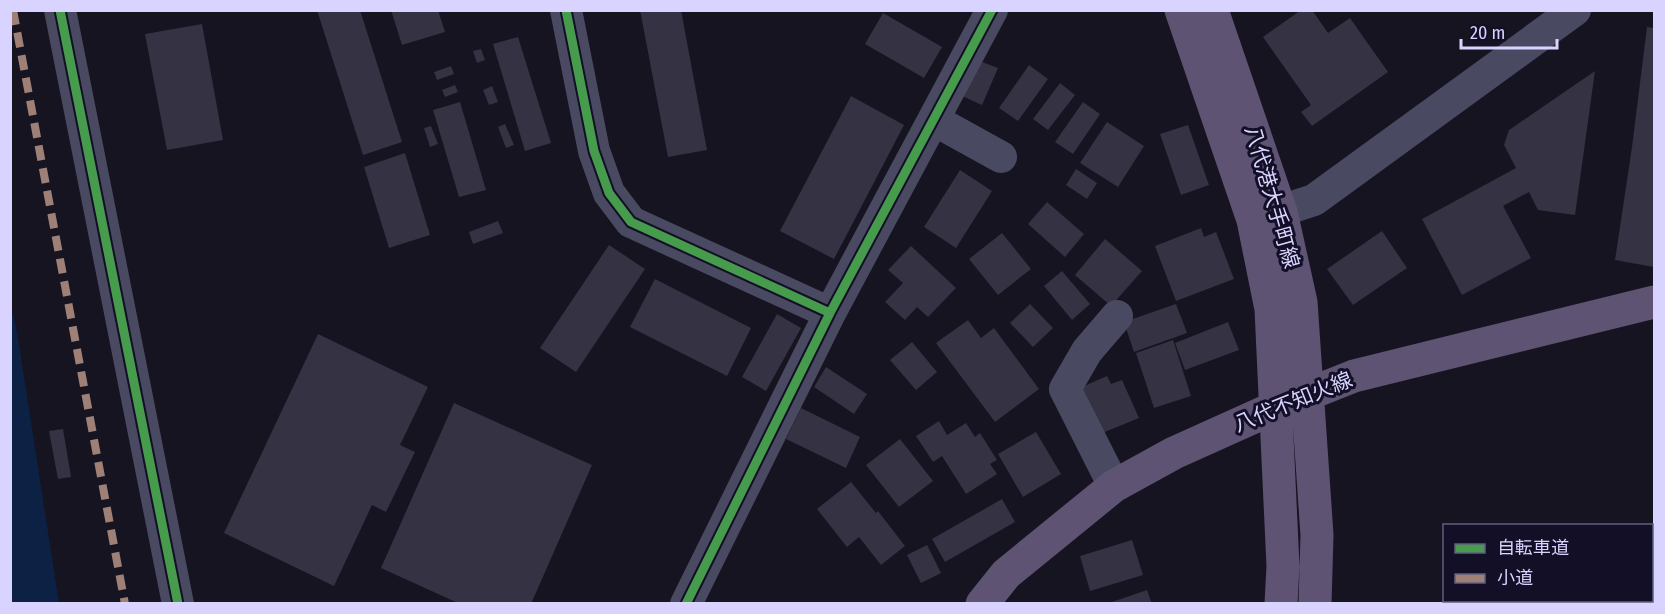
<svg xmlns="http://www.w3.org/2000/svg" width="1665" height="614" viewBox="0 0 1665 614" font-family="'Fira Sans Condensed','Noto Sans JP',sans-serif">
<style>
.water{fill:#0d2144}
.building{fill:#343243}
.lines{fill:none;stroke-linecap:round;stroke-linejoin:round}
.minor{stroke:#4a4962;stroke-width:32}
.major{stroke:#5e5373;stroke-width:33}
.quiet{stroke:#9e8076;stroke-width:8;stroke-dasharray:15 8;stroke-linecap:butt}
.cycleway-casing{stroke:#130f26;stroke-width:13}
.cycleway{stroke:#469c4c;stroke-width:9}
.labels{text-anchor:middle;stroke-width:6;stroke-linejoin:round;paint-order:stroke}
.street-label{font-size:21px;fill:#d9d4ff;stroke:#130f26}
</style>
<rect width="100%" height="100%" fill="#161421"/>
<!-- water -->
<path class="water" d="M 10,301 L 18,338 L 59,603 L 11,603 Z"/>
<!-- building -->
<path class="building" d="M 317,10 L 360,10 L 402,142 L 363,155 Z
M 391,10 L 438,10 L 445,32 L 402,45 Z
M 640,10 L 681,10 L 707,150 L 668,157 Z
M 1301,10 L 1312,10 L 1328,33 L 1350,18 L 1388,72 L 1312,126 L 1301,112 L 1311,105 L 1263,37 Z
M 883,13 L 942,47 L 924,78 L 865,44 Z
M 202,24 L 223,140 L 167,150 L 145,34 Z
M 1647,27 L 1654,28 L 1654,267 L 1615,260 L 1632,147 Z
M 518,37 L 551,143 L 525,151 L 493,44 Z
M 481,49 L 485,60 L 477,63 L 473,51 Z
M 977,60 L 998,68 L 982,105 L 962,96 Z
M 1029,65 L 1048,79 L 1018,121 L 999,108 Z
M 451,66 L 454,74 L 437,80 L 434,72 Z
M 1595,71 L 1575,215 L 1538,210 L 1529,192 L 1503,206 L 1531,258 L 1462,295 L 1422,219 L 1516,168 L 1504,145 L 1509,130 Z
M 1060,83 L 1075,95 L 1048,130 L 1033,119 Z
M 455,85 L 458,92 L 445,97 L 442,90 Z
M 492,86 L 498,102 L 489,105 L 483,90 Z
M 851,96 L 904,125 L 834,259 L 780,231 Z
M 460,102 L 486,190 L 459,197 L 433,110 Z
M 1083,102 L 1100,114 L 1073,154 L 1055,142 Z
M 1107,122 L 1144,146 L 1118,187 L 1080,163 Z
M 505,124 L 514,145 L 506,148 L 498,127 Z
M 1188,125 L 1209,185 L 1181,195 L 1160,134 Z
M 431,126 L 438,144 L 430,147 L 424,128 Z
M 405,153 L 430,235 L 389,248 L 364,167 Z
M 1076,169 L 1097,183 L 1087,199 L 1066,185 Z
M 960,170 L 992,191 L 956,248 L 924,227 Z
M 1047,202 L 1084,234 L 1065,257 L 1028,224 Z
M 498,221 L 503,233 L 473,244 L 469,232 Z
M 1201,228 L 1204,237 L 1216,232 L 1234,279 L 1176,301 L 1155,246 Z
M 1382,231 L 1407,268 L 1353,305 L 1327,269 Z
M 1002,233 L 1031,269 L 998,295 L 969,259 Z
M 1105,239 L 1142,271 L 1111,306 L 1075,275 Z
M 609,245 L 645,269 L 576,372 L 540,348 Z
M 911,246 L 956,288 L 928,317 L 917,307 L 905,320 L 885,302 L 903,283 L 888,270 Z
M 1062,271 L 1090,304 L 1072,320 L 1044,286 Z
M 655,279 L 751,328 L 727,376 L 630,327 Z
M 1030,304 L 1053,328 L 1033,347 L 1010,323 Z
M 1176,304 L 1187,333 L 1134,352 L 1124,322 Z
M 777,314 L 801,328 L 766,391 L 742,377 Z
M 968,320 L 981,338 L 994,328 L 1039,389 L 995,422 L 936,343 Z
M 1228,322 L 1239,350 L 1185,370 L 1175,343 Z
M 318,334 L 428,387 L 400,445 L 415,452 L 386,512 L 372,505 L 334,586 L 224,533 Z
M 1173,340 L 1191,396 L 1154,408 L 1136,353 Z
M 912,342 L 937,372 L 916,390 L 890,360 Z
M 826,367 L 867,394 L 854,414 L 814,387 Z
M 1107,376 L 1111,384 L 1122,380 L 1139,418 L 1095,436 L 1075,390 Z
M 454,403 L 592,465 L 531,604 L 460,604 L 381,568 Z
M 801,408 L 860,437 L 846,468 L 786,439 Z
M 939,421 L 947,435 L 966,423 L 975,437 L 980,433 L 997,460 L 990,464 L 997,474 L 966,494 L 942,456 L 933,462 L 916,436 Z
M 63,429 L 71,477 L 58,479 L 49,431 Z
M 1036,432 L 1061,474 L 1023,497 L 998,454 Z
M 900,439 L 933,481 L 899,507 L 866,465 Z
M 851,482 L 876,513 L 878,511 L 905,546 L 881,565 L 859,537 L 847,547 L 817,509 Z
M 1002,499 L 1015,522 L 945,562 L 932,539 Z
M 1132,540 L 1143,575 L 1090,591 L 1080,556 Z
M 927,545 L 941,573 L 921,583 L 907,555 Z
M 1147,590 L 1152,604 L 1109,604 L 1109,603 Z"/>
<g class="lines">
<!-- minor -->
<path class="minor" d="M 60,10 L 178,604
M 566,10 L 594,151 L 609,193 L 631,222 L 830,313
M 934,120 L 1001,157
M 1256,219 L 1314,200 L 1575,10
M 1114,486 L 1065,389 L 1087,351 L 1117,316
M 686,604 L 830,313 L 992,10"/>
<!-- major -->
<path class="major" d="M 1181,10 L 1253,220 L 1271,309 L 1283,566 L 1281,604
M 1212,10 L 1281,212 L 1301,302 L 1317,535 L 1315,604
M 982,604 L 1006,574 L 1114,486 L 1174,453 L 1276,407 L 1354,376 L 1654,302"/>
<!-- quiet -->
<path class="quiet" d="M 13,10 L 125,604"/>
<!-- cycleway casing -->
<g class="cycleway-casing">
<path id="cycleway" d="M 60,10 L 178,604
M 566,10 L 594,151 L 609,193 L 631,222 L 830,313
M 686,604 L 830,313 L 992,10"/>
</g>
<!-- cycleway -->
<use href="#cycleway" class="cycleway"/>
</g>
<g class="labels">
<!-- street labels -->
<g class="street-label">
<text transform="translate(1272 197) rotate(74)" y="7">八代港大手町線</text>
<text transform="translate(1293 402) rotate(-22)" y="7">八代不知火線</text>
</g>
</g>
<!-- border -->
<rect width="1665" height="614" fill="none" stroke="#d9d4ff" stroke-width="24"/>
<!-- legend -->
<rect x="1443" y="524" width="210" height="78" fill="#130f26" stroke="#625e7d" stroke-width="1.5"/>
<rect x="1455" y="544" width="30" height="9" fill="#469c4c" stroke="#625e7d" stroke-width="1.5"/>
<text x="1497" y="554" font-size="18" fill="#d9d4ff">自転車道</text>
<rect x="1455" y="574" width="30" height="9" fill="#9e8076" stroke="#625e7d" stroke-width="1.5"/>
<text x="1497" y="584" font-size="18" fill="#d9d4ff">小道</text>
<!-- scale -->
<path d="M1461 39v9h96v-9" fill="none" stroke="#d9d4ff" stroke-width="3"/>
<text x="1470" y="39" font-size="18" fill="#d9d4ff" stroke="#130f26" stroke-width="4.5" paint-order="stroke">20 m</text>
</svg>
